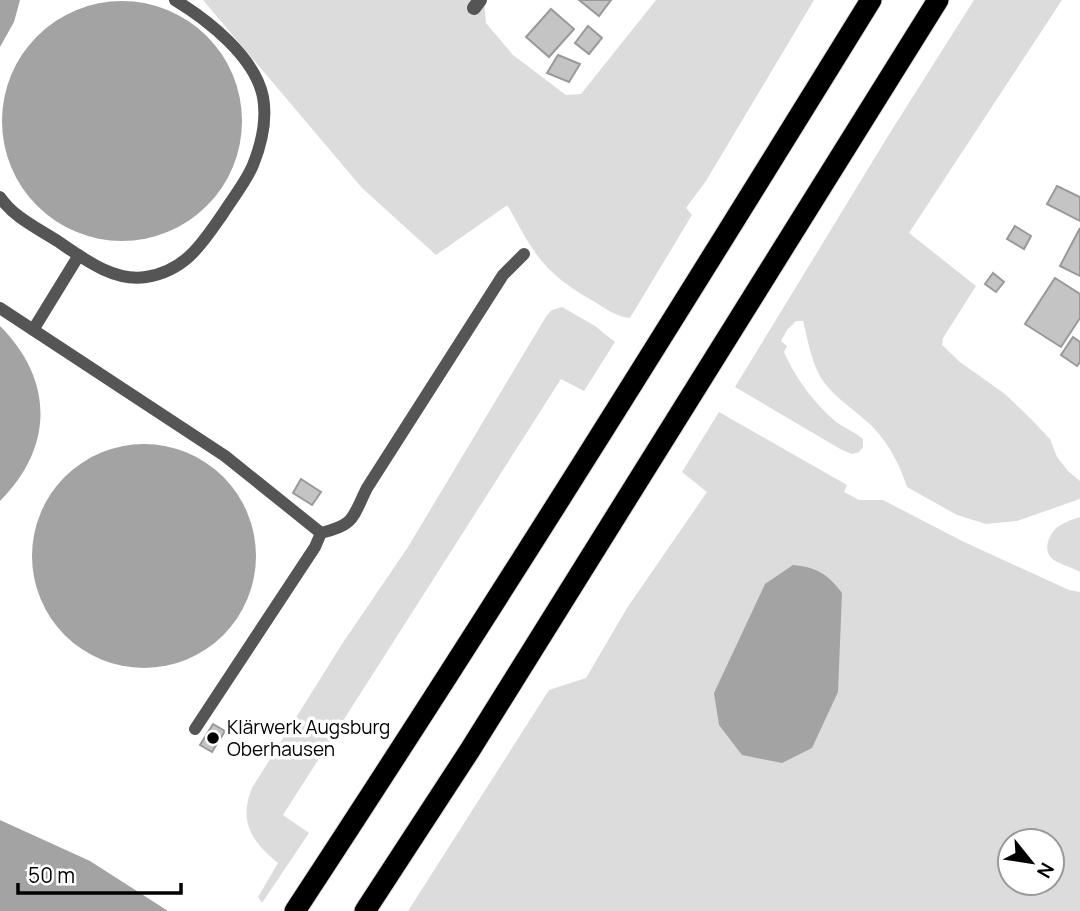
<svg xmlns="http://www.w3.org/2000/svg" width="1080" height="911" viewBox="0 0 1080 911" font-family="Manrope,sans-serif">
<style>
.green{fill:#dcdcdc;fill-rule:evenodd}
.water{fill:#a3a3a3}
.building{fill:#c4c4c4;stroke:#999;stroke-width:2}
.lines{fill:none;stroke-linecap:round;stroke-linejoin:round}
.highway-casing{stroke:#dbdbdb;stroke-width:23}
.lane{stroke:#555;stroke-width:12}
.street{stroke:#555;stroke-width:14}
.highway{stroke:#000;stroke-width:21}
.poi-dot{fill:#000;stroke:#fff;stroke-width:2.5}
.labels{text-anchor:middle;stroke-width:7;stroke-linejoin:round;paint-order:stroke}
.poi-label{font-size:19px;fill:#000;stroke:#fff;text-anchor:start}
</style>
<rect width="100%" height="100%" fill="#fff"/>
<!-- green -->
<path class="green" d="M 203,0 L 484,0 L 486,23 L 513,55 L 566,95 L 581,94 L 656,0 L 814,0 L 706,181 L 686,208 L 692,215 L 630,318 C 617,317 606,309 595,302 C 545,274 535,256 508,206 L 506,206 L 436,255 L 362,188 Z
M 974,0 L 1062,0 L 909,233 L 976,286 L 943,338 L 942,345 L 960,362 L 1005,394 L 1032,420 L 1050,439 L 1057,457 L 1068,471 L 1080,481 L 1080,499 L 1017,521 L 986,524 L 957,515 L 907,487 C 899,462 885,436 864,419 C 849,406 832,395 821,378 C 811,361 808,340 803,321 L 796,321 L 787,330 L 781,341 L 787,346 L 784,352 C 795,378 817,407 839,424 C 847,429 856,433 863,439 L 863,447 L 859,452 L 852,454 L 842,450 L 735,387 L 888,136 Z
M 562,307 L 595,326 L 615,342 L 584,391 L 561,379 L 283,815 L 309,833 L 262,903 L 258,897 L 278,863 C 252,842 238,821 252,788 L 342,644 L 408,547 L 547,315 L 552,310 Z
M 719,412 L 847,485 L 844,492 L 859,500 L 883,500 L 962,541 L 1069,590 L 1080,592 L 1080,911 L 408,911 L 549,690 L 586,678 L 627,608 L 707,492 L 682,472 ZM 1010,841 L 1052,841 L 1052,883 L 1010,883 Z
M 1080,517 L 1080,572 C 1072,567 1061,565 1054,560 C 1041,551 1049,533 1059,526 C 1065,522 1073,519 1080,517 Z"/>
<!-- water -->
<path class="water" d="M 0,0 L 20,0 L 14,22 L 0,47 Z
M2 121a120 120 0 1 1 240 0a120 120 0 1 1-240 0Z
M 0,326 C 54,380 54,447 0,501 Z
M32 556a112 112 0 1 1 224 0a112 112 0 1 1-224 0Z
M 793,565 C 816,567 828,574 842,593 L 838,692 L 812,748 L 782,763 L 742,755 L 719,725 L 714,693 L 765,584 Z
M 0,820 L 90,861 L 168,911 L 0,911 Z"/>
<!-- building -->
<path class="building" d="M 579,0 L 611,0 L 599,16 Z
M 551,9 L 574,29 L 549,57 L 526,37 Z
M 588,26 L 602,38 L 589,54 L 575,43 Z
M 558,55 L 580,64 L 569,82 L 547,73 Z
M 1057,186 L 1080,197 L 1080,221 L 1047,204 Z
M 1015,226 L 1031,236 L 1024,249 L 1007,239 Z
M 1080,228 L 1080,276 L 1060,266 Z
M 993,273 L 1004,282 L 996,292 L 985,284 Z
M 1055,278 L 1080,294 L 1080,318 L 1061,347 L 1025,324 Z
M 1073,337 L 1080,342 L 1080,362 L 1077,366 L 1061,355 Z
M 301,479 L 321,492 L 312,505 L 293,493 Z
M 213,724 L 225,731 L 212,752 L 200,745 Z"/>
<g class="lines">
<!-- highway casing -->
<g class="highway-casing">
<path id="highway" d="M 295,911 C 492,611 682,306 871,0
M 365,911 L 470,750 L 938,0"/>
</g>
<!-- lane -->
<path class="lane" d="M 0,197 C 13,217 39,229 59,242 C 84,259 114,282 146,277 C 185,271 202,244 222,215 C 232,199 246,182 253,165 C 261,145 267,119 263,97 C 255,57 208,20 175,0
M 0,308 L 225,456 L 321,533
M 33,330 L 79,255
M 195,729 L 315,547 L 321,533 C 355,525 352,518 367,488 L 503,275 L 524,254"/>
<!-- street -->
<path class="street" d="M 474,8 L 480,0"/>
<!-- highway -->
<use href="#highway" class="highway"/>
</g>
<!-- markers -->
<circle class="poi-dot" cx="213" cy="738" r="7"/>
<g class="labels">
<!-- poi labels -->
<g class="poi-label">
<text x="227" y="734">Klärwerk Augsburg<tspan x="227" dy="22">Oberhausen</tspan></text>
</g>
</g>
<!-- north arrow -->
<g transform="translate(1031 862) rotate(120)"><circle r="33" fill="#ffffff" stroke="#999999" stroke-width="2"/>
<path d="M0-5L12 26L0 18L-12 26Z" fill="#000000"/>
<text y="-10" font-size="19" font-weight="bold" text-anchor="middle" fill="#000000">N</text>
</g>
<!-- scale -->
<path d="M18 883v10h163v-10" fill="none" stroke="#000000" stroke-width="3.5"/>
<text x="28" y="883" font-size="21" fill="#000000" stroke="#ffffff" stroke-width="5" paint-order="stroke">50 m</text>
</svg>
